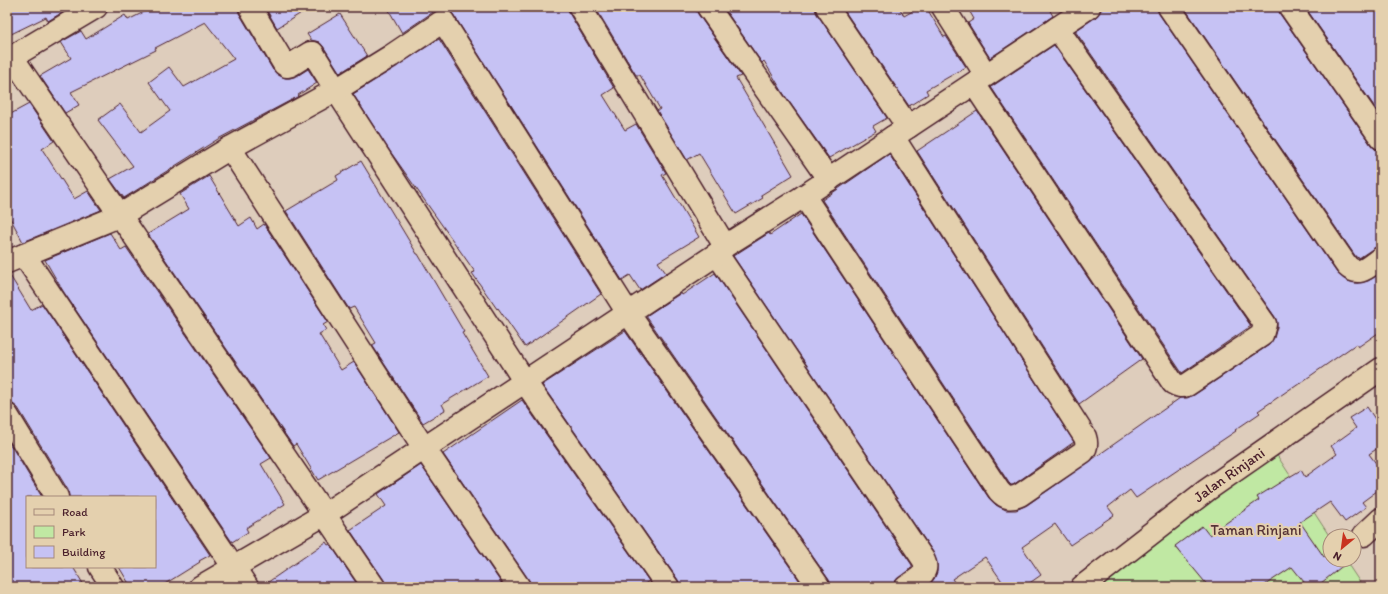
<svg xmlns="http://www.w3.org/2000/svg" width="1388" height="594" viewBox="0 0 1388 594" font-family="Itim,sans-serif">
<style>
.green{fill:#c0e8a3;stroke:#858467}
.building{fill:#c6c2f4;stroke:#4a1f2b}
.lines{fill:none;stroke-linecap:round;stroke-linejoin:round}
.minor-casing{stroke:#4a1f2b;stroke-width:25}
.minor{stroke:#e4d0ae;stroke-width:22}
.labels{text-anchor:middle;stroke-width:4;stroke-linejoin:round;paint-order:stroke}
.street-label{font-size:15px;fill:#4a1f2b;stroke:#e4d0ae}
.park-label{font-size:15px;fill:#563337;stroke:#e4d0ae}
</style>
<rect width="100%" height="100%" fill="#decdbc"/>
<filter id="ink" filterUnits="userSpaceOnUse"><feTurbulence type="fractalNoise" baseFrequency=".025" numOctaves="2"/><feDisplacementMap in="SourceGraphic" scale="8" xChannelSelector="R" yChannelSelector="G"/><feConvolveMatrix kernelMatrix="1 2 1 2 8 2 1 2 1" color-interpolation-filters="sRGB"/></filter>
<g filter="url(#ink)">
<!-- green -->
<path class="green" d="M 1271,446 L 1330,537 L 1330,560 L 1345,560 L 1363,587 L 1089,587 Z"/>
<!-- building -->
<path class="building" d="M 7,7 L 66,7 L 68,9 L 48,21 L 46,17 L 7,36 Z
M 154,7 L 238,7 L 239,13 L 273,70 L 277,74 L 285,78 L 290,78 L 297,76 L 308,69 L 317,83 L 298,95 L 299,96 L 218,139 L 124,198 L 110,179 L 133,166 L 98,120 L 120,104 L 141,132 L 170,111 L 149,82 L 169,67 L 184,87 L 234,59 L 205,22 L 155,48 L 156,50 L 71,92 L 79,105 L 65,113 L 40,76 L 71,58 L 61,42 L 81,31 L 86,39 L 125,15 L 128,20 Z
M 265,7 L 311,7 L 277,28 Z
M 387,7 L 568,7 L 569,13 L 614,88 L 603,95 L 625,130 L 636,124 L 666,173 L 662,175 L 699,237 L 658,262 L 666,273 L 640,290 L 630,275 L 622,280 L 453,14 L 448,10 L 443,9 L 436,10 L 402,33 Z
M 595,7 L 696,7 L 698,14 L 741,76 L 736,78 L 793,175 L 761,195 L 763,198 L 736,214 L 699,153 L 687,160 L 657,111 L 660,109 L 640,75 L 636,75 Z
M 723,7 L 815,7 L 817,14 L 887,118 L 873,126 L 876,131 L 829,158 L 785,96 L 764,61 L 762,63 Z
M 842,7 L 899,7 L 904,16 L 920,7 L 926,7 L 944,37 L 946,36 L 966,67 L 926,90 L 928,94 L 909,106 Z
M 967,7 L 1048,7 L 1053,16 L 990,58 L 968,23 L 974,19 Z
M 1105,7 L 1157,7 L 1159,14 L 1337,273 L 1347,281 L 1356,283 L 1368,281 L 1381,273 L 1381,331 L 1358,347 L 1356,344 L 1293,388 L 1293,387 L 1258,411 L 1260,413 L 1235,430 L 1236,431 L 1136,498 L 1130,490 L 1108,507 L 1114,515 L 1070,545 L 1055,524 L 1022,547 L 1041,575 L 1024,587 L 1006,587 L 985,557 L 952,579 L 958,587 L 927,587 L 934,579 L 937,572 L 937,563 L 933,552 L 733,256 L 769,233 L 770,235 L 801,214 L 989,498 L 996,505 L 1006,510 L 1016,510 L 1027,505 L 1180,398 L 1187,398 L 1194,395 L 1269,345 L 1274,338 L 1277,327 L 1277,322 L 1275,317 L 1075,31 L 1096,17 L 1101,10 Z
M 1184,7 L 1278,7 L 1280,14 L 1371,145 L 1375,149 L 1381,150 L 1381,246 L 1374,248 L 1359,258 L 1356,257 Z
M 1305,7 L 1381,7 L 1381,116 Z
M 340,14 L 367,56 L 340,73 L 323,46 L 319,42 L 311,40 L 307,34 Z
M 439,39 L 601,294 L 525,347 L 498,308 L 497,309 L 472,273 L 475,272 L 387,147 L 353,94 Z
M 1054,45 L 1251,326 L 1182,373 L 991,87 Z
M 29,104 L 54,141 L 42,149 L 74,199 L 88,191 L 101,210 L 23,242 L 7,212 L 7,116 Z
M 977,111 L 1142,359 L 1079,404 L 917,151 Z
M 889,154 L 1074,442 L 1013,485 L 1011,485 L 1009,483 L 822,200 Z
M 361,161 L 417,254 L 418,254 L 438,288 L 464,332 L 462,333 L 488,376 L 442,404 L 445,410 L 423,423 L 372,345 L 376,343 L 354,307 L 349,309 L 286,211 L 338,180 L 336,176 Z
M 209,176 L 239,226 L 251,218 L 257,229 L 264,224 L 328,322 L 323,325 L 326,330 L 319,334 L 341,370 L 354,362 L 399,432 L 318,480 L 296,444 L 293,446 L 148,234 L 189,209 L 180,194 Z
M 110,233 L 121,250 L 126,247 L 271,458 L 261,464 L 285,504 L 246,528 L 248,532 L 232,542 L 63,291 L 45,260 Z
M 715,273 L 912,565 L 912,567 L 895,581 L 894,587 L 831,587 L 829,580 L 646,316 L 681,293 L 682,295 Z
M 7,274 L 9,274 L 31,310 L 42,304 L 210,555 L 199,561 L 200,562 L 160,587 L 131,587 L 119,567 L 155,567 L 155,497 L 69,497 L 68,490 L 18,408 L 13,404 L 7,403 Z
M 625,331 L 804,587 L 680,587 L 678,580 L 542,385 Z
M 522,400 L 649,581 L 640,587 L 531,587 L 529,580 L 443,454 Z
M 1367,407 L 1381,428 L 1381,446 L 1369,454 L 1381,470 L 1381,488 L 1362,502 L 1366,507 L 1345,522 L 1330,502 L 1300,522 L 1324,557 L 1330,552 L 1330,560 L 1350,560 L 1316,587 L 1308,587 L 1292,567 L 1262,587 L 1209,587 L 1175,546 L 1202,526 L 1209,535 L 1259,500 L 1257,497 L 1276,485 L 1301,470 L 1305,477 L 1337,454 L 1331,446 L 1356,428 L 1349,418 Z
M 7,439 L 42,497 L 27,497 L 27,567 L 73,567 L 85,587 L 7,587 Z
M 421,465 L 504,587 L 386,587 L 384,580 L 350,530 L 386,506 L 378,494 Z
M 326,542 L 328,545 L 330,544 L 359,587 L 261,587 Z"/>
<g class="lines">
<!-- minor casing -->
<g class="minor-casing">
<g id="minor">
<path d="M 250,7 L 284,64 L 287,66 L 291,65 L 310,53 L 313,53 L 336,90 L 525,382 L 668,587"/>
<path d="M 580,7 L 725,246"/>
<path d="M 708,7 L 829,180"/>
<path d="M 827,7 L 908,127"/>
<path d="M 943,7 L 986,75"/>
<path d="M 1169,7 L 1347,266 C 1359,278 1369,266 1381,258"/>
<path d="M 1290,7 L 1381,138"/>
<path d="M 12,57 L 374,587"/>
<path d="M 7,60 L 96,7"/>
<path d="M 974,84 L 1173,383 C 1178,386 1181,387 1187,385 L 1262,335 L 1265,324 L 1057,28"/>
<path d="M 230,148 L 424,448 L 519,587"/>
<path d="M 804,196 L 999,491 C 1006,499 1011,499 1020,495 L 1083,452 C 1087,447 1087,443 1085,437 L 893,137"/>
<path d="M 717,254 L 923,559 C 931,573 916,580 906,587"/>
<path d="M 24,255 L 247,587"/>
<path d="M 7,262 L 119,216 L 230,148 L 336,90 L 391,56 L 443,21 L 628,313 L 819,587"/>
<path d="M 7,415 L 57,497"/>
<path d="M 1364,535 L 1381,519"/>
<path d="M 100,567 L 113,587"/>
<path d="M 200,587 L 325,514 L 717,254 L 725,246 L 804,196 L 1089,7"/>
<path id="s1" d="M 1082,587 L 1207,490 L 1381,369"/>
</g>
</g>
<!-- minor -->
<use href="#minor" class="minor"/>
</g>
</g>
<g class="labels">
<!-- street labels -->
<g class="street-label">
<text dy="5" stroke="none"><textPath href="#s1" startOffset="185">Jalan Rinjani</textPath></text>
</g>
<!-- park labels -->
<g class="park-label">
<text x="1256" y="535">Taman Rinjani</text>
</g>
</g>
<!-- margin -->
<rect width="1388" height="594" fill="none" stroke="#e4d0ae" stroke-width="24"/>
<rect x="12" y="12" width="1364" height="570" fill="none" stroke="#4a1f2b" stroke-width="1.5" filter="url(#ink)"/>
<!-- legend -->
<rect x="26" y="496" width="130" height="72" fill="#e4d0ae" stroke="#a6897a"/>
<rect x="34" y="509" width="20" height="6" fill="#e4d0ae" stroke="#a6897a"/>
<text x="62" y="516" font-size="12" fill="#4a1f2b">Road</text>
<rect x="34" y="526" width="20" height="12" fill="#c0e8a3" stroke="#a6897a"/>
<text x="62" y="536" font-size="12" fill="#4a1f2b">Park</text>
<rect x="34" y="546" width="20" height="12" fill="#c6c2f4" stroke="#a6897a"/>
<text x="62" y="556" font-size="12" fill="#4a1f2b">Building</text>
<!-- north arrow -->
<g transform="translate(1342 548) rotate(209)"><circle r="19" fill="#e4d0ae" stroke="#a6897a"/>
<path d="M0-3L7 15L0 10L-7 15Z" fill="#c8321e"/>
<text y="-6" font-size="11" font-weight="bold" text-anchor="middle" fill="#4a1f2b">N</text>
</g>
</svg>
